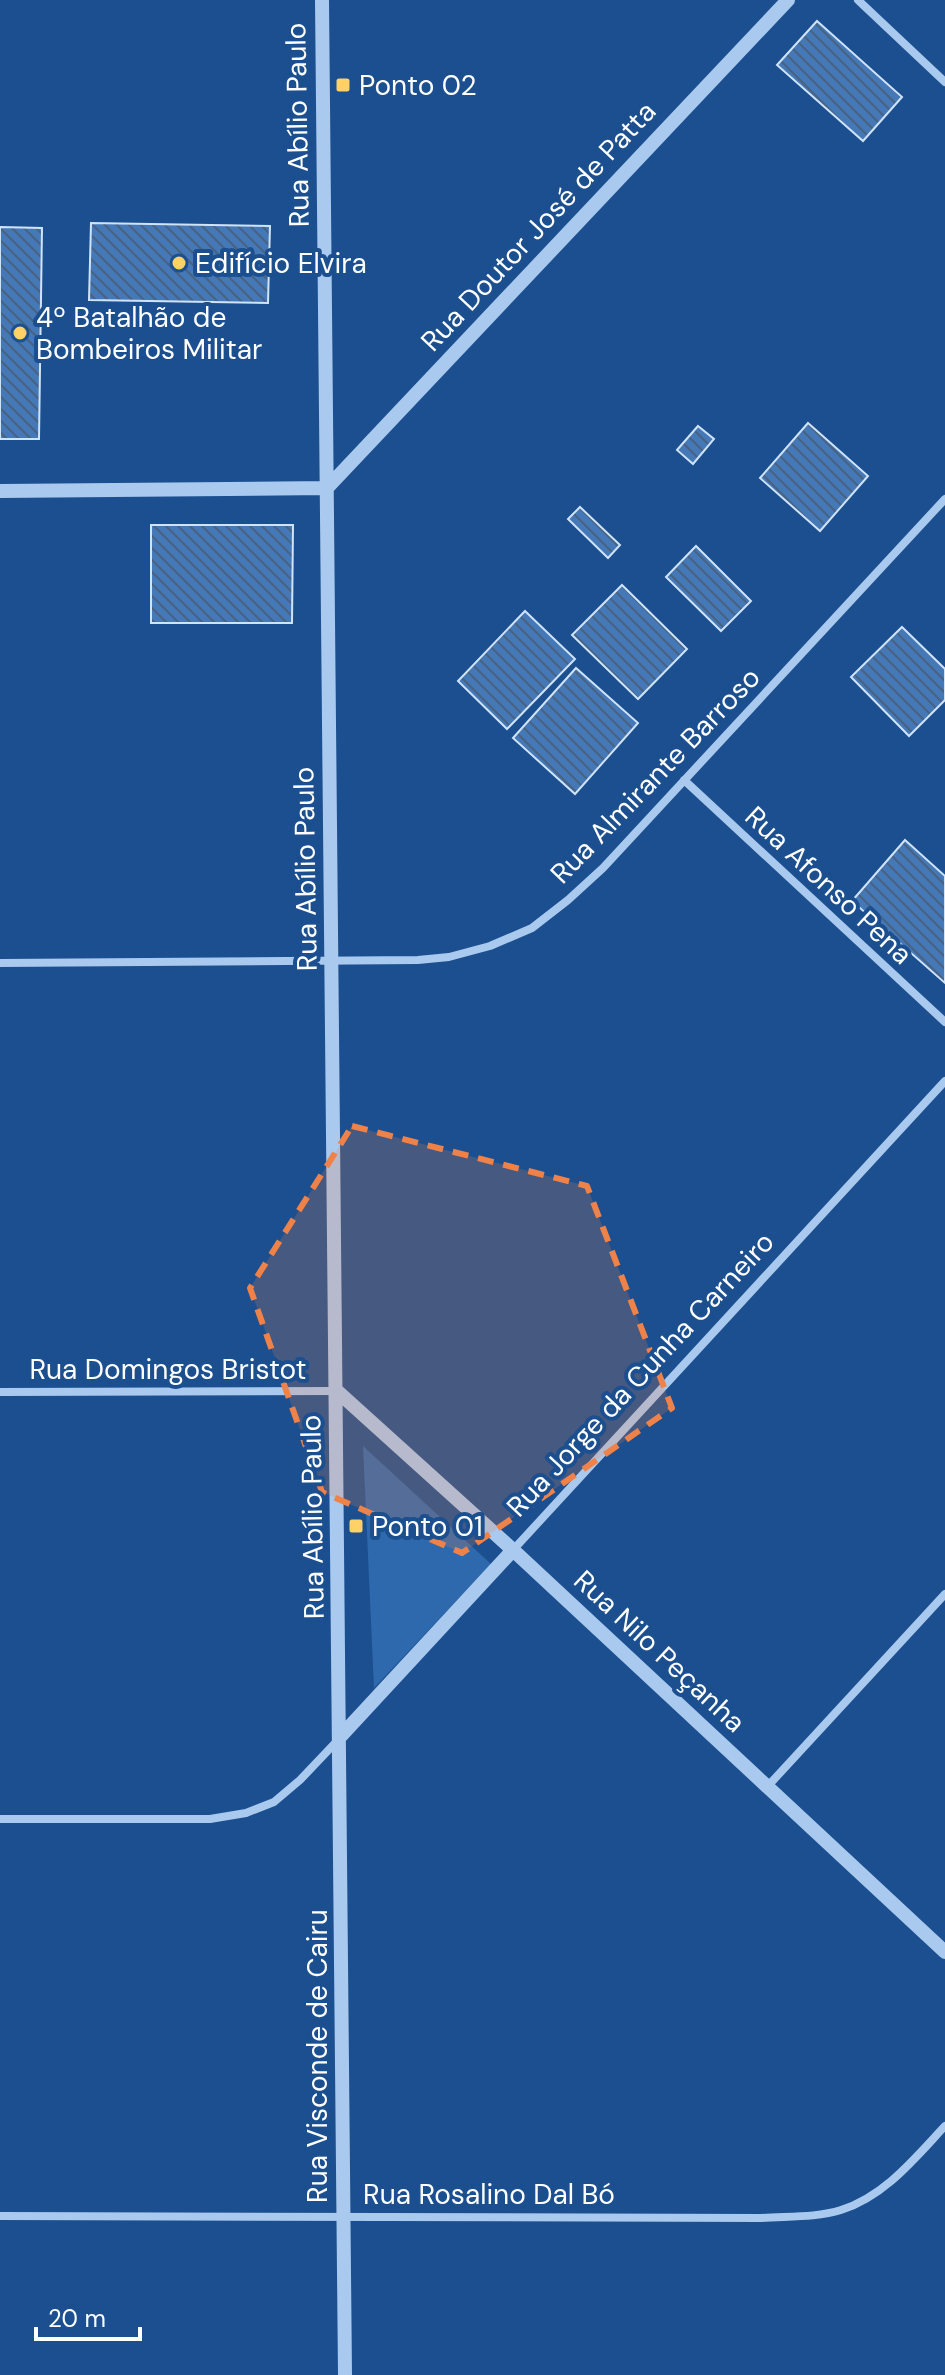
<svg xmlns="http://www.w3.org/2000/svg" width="945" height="2375" viewBox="0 0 945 2375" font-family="'DM Sans',sans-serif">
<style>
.green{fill:#2e69ad}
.building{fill:url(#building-back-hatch);stroke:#cfe3fa;stroke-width:2}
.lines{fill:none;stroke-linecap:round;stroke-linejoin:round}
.minor{stroke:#a9c9ee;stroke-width:8}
.tertiary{stroke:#a9c9ee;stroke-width:14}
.marked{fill:#ee8249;fill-opacity:0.2;stroke:#ee8249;stroke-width:6;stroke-dasharray:16 10;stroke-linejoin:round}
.poi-dot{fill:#ffd166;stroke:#1b4f8f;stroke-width:3}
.labels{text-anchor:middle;stroke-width:8;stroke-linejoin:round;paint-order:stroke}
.poi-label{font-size:28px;fill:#fff;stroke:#1b4f8f;text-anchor:start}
.street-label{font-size:28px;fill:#fff;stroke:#1b4f8f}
</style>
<defs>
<pattern id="building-back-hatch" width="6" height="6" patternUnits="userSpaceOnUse" patternTransform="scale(2)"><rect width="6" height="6" fill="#4478b7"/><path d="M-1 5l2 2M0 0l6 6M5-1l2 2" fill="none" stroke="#486282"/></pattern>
</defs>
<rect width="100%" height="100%" fill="#1b4f8f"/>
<!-- green -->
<path class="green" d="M 363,1446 L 491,1564 L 374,1688 Z"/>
<!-- building -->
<path class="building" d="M 817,21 L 902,97 L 863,141 L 777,65 Z
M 91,223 L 270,226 L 268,303 L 89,300 Z
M 0,227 L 42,228 L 39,439 L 0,439 Z
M 808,423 L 868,476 L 820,531 L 760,478 Z
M 698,426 L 714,439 L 693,464 L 677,450 Z
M 580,507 L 620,545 L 608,558 L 568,519 Z
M 151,525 L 293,525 L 292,623 L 151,623 Z
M 696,546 L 751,601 L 721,631 L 666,577 Z
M 622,585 L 687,649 L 638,699 L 572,635 Z
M 525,611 L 575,659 L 507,729 L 458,681 Z
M 902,627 L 945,669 L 945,700 L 909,736 L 851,677 Z
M 576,668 L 638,723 L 575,794 L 513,738 Z
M 905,840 L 945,876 L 945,983 L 852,901 Z"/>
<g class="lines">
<!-- minor -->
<path class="minor" d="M 858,0 L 945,82
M 684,780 L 945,1022
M 0,963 L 418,960 L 449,957 L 490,946 L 532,928 L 568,900 L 603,868 L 945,499
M 0,1392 L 337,1391
M 513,1550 L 945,1081
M 767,1787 L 945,1594
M 0,1819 L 210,1819 L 246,1813 L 274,1802 L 300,1780 L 339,1739
M 0,2216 L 761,2218 C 786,2216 816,2218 841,2210 C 885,2196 915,2158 945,2126"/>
<!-- tertiary -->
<path class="tertiary" d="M 322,0 L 345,2375
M 0,491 L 327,488 L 788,0
M 337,1391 L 513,1550 L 945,1952
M 340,1737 L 513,1550"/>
</g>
<!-- marked area -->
<path class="marked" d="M 352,1126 L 587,1186 L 672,1408 L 462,1553 L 322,1492 L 250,1288 Z"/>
<!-- markers -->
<g class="poi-dot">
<rect x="335" y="77" width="16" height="16" rx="4"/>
<circle cx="179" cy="263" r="8"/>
<circle cx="20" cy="333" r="8"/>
<rect x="348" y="1518" width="16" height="16" rx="4"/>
</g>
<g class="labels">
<!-- poi labels -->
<g class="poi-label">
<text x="359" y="95">Ponto 02</text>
<text x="195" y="273">Edifício Elvira</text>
<text x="36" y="327">4º Batalhão de<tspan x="36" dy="32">Bombeiros Militar</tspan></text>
<text x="372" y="1536">Ponto 01</text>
</g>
<!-- street labels -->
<g class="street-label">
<text transform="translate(297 125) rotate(-91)" y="10">Rua Abílio Paulo</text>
<text transform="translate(538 226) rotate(-47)" y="10">Rua Doutor José de Patta</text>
<text transform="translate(655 775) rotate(-46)" y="10">Rua Almirante Barroso</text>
<text transform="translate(305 869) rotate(-91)" y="10">Rua Abílio Paulo</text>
<text transform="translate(829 885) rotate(43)" y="10">Rua Afonso Pena</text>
<text x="168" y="1379">Rua Domingos Bristot</text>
<text transform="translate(640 1374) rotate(-47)" y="10">Rua Jorge da Cunha Carneiro</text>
<text transform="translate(312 1517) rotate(-91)" y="10">Rua Abílio Paulo</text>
<text transform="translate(660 1651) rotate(43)" y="10">Rua Nilo Peçanha</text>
<text transform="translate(317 2056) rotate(-90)" y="10">Rua Visconde de Cairu</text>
<text x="489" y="2204">Rua Rosalino Dal Bó</text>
</g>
</g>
<!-- scale -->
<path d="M36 2327v12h104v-12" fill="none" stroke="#ffffff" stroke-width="4"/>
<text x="48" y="2327" font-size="24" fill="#ffffff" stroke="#1b4f8f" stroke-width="6" paint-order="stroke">20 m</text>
</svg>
